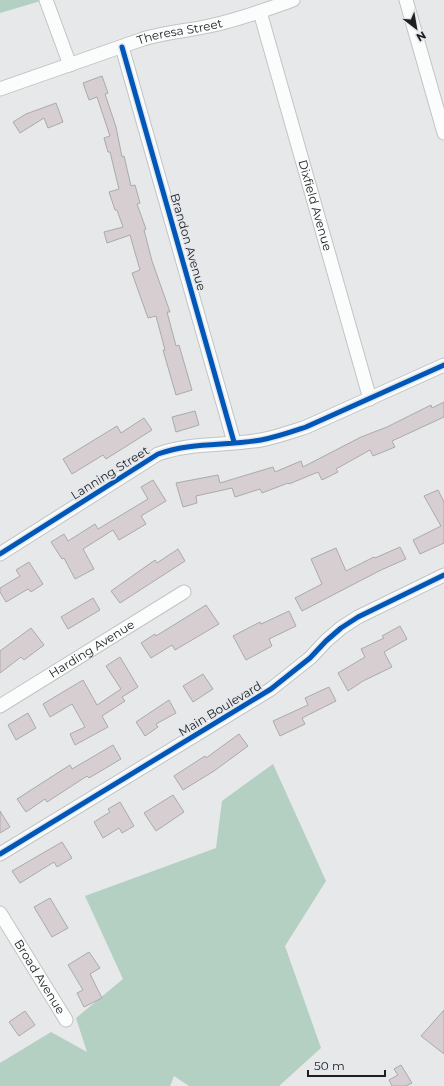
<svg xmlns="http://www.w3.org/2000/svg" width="444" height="1086" viewBox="0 0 444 1086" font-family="Montserrat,sans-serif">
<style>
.forest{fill:#b3d0c2}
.building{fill:#d7ced2;stroke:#aaaaab}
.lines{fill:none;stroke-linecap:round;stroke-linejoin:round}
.minor-casing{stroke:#c2c4c4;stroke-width:15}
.minor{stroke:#fbfcfc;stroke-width:13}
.cycleway-casing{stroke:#e4e8ec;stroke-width:8}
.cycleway{stroke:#0057b8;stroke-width:5}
.labels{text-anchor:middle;stroke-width:3.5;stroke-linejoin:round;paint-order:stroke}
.street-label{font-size:12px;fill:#1d1f20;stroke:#e4e8ec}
</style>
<rect width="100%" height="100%" fill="#e6e8ea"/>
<!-- forest -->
<path class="forest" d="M 0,0 L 44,0 L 0,13 Z
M 273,764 L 326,881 L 285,946 L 321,1048 L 279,1086 L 189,1086 L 174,1076 L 170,1086 L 0,1086 L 0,1063 L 51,1032 L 87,1052 L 76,1018 L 123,979 L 85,896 L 216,848 L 222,801 Z"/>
<!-- building -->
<path class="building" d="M 102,76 L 108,93 L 105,94 L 116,127 L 122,157 L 124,156 L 131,186 L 135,185 L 140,203 L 137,204 L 146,229 L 144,230 L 152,261 L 170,312 L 167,312 L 176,346 L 179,345 L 192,390 L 176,395 L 163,350 L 165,350 L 156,316 L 148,318 L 132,273 L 140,270 L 130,235 L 107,243 L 104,232 L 123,227 L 117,210 L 115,210 L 109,192 L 119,189 L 110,152 L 108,152 L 104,138 L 110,136 L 97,97 L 89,100 L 83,83 Z
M 56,103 L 63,122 L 48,128 L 44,118 L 20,133 L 13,122 L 26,114 Z
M 444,402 L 444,417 L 392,441 L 395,447 L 373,456 L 370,450 L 336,469 L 338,472 L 322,480 L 318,472 L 289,484 L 288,483 L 262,493 L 260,489 L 235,497 L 232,488 L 196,496 L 197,503 L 183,507 L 176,483 L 218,475 L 220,483 L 273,467 L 275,472 L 301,461 L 303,467 L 361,437 L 387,427 L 431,405 L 432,408 Z
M 195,411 L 199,425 L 176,432 L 172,417 Z
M 144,418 L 152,430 L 106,459 L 103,455 L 72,474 L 63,459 L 117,426 L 121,433 Z
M 153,480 L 166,501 L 141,516 L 146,524 L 119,540 L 113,530 L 83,549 L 94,569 L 75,579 L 64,558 L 62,559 L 51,542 L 64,534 L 68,541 L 95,524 L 98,529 L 148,499 L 141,487 Z
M 438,490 L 444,502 L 444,543 L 420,554 L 413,540 L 441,526 L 424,496 Z
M 400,547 L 406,559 L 381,570 L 302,611 L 295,598 L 322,584 L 311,559 L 336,548 L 346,571 L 374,557 L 375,558 Z
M 178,549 L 185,561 L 120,603 L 111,591 L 155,560 L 157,563 Z
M 29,562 L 43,584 L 31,592 L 28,589 L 6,602 L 0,592 L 0,588 L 20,576 L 16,570 Z
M 93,598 L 100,610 L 68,629 L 61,617 Z
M 206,605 L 219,624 L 175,650 L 172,645 L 151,658 L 141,643 L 155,634 L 156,636 Z
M 289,611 L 296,626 L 269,639 L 272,646 L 246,660 L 233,636 L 260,622 L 261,624 Z
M 400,626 L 407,639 L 384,652 L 392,667 L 363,681 L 348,691 L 338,673 L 365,657 L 361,649 L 384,638 L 382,636 Z
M 31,628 L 44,645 L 24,660 L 21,657 L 0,673 L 0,651 Z
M 120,657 L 138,687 L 122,697 L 125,701 L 102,716 L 108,727 L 75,745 L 70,734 L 85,727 L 72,704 L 50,717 L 43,704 L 83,680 L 97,705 L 121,689 L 106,666 Z
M 203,674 L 213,689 L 193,702 L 183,686 Z
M 329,687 L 336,701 L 302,718 L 305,724 L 280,736 L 273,721 L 308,705 L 305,698 Z
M 169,700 L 176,713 L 156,724 L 158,727 L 145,736 L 136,722 Z
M 28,713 L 36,728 L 16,740 L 8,725 Z
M 239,734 L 248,746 L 214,771 L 183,790 L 174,776 L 205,756 L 206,758 Z
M 113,745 L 121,759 L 89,778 L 87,776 L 47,802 L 45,799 L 26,812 L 17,799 L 70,765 L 72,769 Z
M 173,795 L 184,812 L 156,831 L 144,813 Z
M 120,802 L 134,826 L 122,833 L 119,828 L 103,838 L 94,822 L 110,812 L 108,809 Z
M 0,811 L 10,827 L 0,833 Z
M 62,842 L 72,858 L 57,867 L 54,862 L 20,883 L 12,871 Z
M 50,898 L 68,928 L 52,937 L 34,907 Z
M 89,952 L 100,968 L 90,974 L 102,998 L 84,1007 L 77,993 L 83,990 L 68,965 Z
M 444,1010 L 444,1054 L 421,1036 Z
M 25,1011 L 35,1025 L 19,1036 L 9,1022 Z
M 401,1065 L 412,1083 L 406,1086 L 392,1086 L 389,1080 L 398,1075 L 394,1069 Z"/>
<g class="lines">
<!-- minor casing -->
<g class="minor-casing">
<g id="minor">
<path d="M 46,0 L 70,65"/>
<path d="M 406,0 L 444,133"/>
<path id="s1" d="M 260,12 L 370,399"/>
<path d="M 122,47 L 234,442"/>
<path id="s2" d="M 0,89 L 143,39 C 165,32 187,31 209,26 C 238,20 265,10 293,0"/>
<path d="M 0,554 L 158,454 C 191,442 227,446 261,440 C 277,437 291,432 306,427 L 444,365"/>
<path id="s3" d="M 0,706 L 184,592"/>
<path d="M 0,854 L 271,689 L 310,658 L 326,641 L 341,628 L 358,617 L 444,575"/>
<path id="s4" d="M 0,913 L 66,1020"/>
</g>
</g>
<!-- minor -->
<use href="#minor" class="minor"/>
<!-- cycleway casing -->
<g class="cycleway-casing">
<path id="cycleway" d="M 122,47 L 234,442
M 0,554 L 158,454 C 191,442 227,446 261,440 C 277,437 291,432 306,427 L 444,365
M 0,854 L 271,689 L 310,658 L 326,641 L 341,628 L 358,617 L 444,575"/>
</g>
<!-- cycleway -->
<use href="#cycleway" class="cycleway"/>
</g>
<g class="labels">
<!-- street labels -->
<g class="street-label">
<text dy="4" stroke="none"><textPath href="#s2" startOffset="189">Theresa Street</textPath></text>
<text dy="4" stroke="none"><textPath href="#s1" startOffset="201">Dixfield Avenue</textPath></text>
<text transform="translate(188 242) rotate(74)" y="4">Brandon Avenue</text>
<text transform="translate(110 473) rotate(-32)" y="4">Lanning Street</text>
<text dy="4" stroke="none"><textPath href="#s3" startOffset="108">Harding Avenue</textPath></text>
<text transform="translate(220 709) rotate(-31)" y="4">Main Boulevard</text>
<text dy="4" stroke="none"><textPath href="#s4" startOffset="75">Broad Avenue</textPath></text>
</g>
</g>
<!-- north arrow -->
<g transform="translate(416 28) rotate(149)" stroke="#e4e8ec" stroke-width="3" paint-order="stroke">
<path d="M0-3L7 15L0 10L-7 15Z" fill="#1d1f20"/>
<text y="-6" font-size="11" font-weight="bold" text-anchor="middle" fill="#1d1f20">N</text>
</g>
<!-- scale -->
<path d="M308 1070v6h77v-6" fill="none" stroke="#1d1f20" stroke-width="2"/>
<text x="314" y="1070" font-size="12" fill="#1d1f20" stroke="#e4e8ec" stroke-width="3" paint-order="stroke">50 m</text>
</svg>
